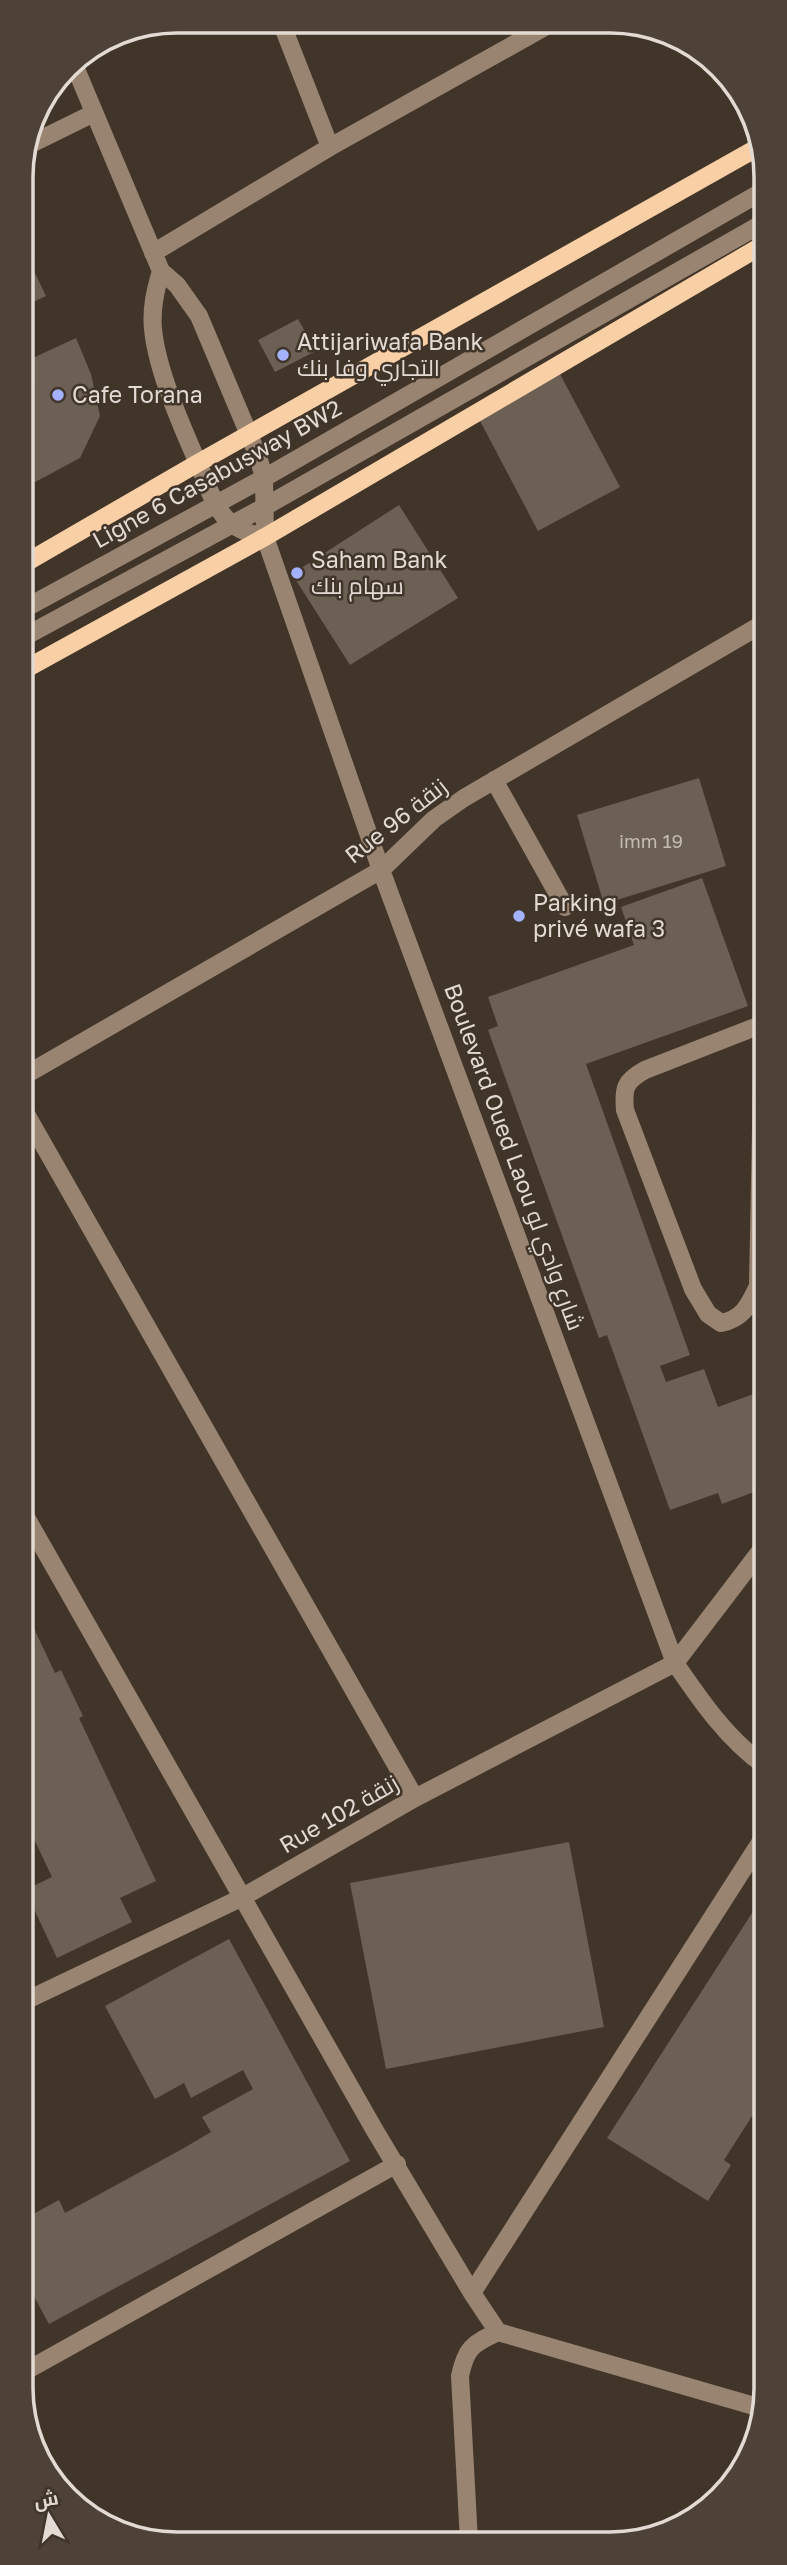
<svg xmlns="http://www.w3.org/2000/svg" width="787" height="2565" viewBox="0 0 787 2565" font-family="'Golos Text',Cairo,sans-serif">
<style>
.building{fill:#6c5f53}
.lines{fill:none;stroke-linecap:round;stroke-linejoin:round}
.minor{stroke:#988470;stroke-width:18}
.major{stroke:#f9cfa5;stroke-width:18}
.poi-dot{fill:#a4b1fc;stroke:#41352a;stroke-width:2.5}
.labels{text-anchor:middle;stroke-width:5;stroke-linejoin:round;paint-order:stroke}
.number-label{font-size:19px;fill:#c4bbb3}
.poi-label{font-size:23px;fill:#e2dad3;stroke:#41352a;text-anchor:start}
.street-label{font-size:23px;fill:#e2dad3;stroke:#41352a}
.rim{fill:none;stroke:#e2dad3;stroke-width:3.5}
</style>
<rect width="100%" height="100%" fill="#41352a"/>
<!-- building -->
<path class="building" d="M 468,23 L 487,23 L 472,31 Z
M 21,244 L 46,296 L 21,308 Z
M 298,319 L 316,351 L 275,372 L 258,340 Z
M 76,338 L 91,374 L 100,416 L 80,458 L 24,488 L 22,483 L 22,363 Z
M 560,374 L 620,487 L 538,531 L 478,417 Z
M 399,505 L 458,598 L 350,665 L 292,574 Z
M 699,778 L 726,866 L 604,904 L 577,815 Z
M 702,878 L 748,1006 L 586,1064 L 690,1355 L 660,1366 L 666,1382 L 704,1369 L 718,1407 L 759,1392 L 765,1406 L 765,1488 L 722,1504 L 718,1493 L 670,1510 L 607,1335 L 599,1338 L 488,1030 L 498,1026 L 488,997 L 634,945 L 621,907 Z
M 31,1622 L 55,1673 L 61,1670 L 83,1716 L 79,1718 L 156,1881 L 120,1898 L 132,1922 L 57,1958 L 25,1890 L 52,1877 L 23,1816 L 23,1625 Z
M 569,1842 L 604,2027 L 386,2069 L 350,1883 Z
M 765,1893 L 765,2096 L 724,2160 L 731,2165 L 708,2201 L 607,2138 Z
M 229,1939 L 350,2161 L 49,2324 L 24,2278 L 24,2219 L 59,2200 L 65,2213 L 184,2148 L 211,2132 L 202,2117 L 253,2089 L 243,2070 L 191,2098 L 184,2083 L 155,2099 L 105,2006 Z"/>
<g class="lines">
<!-- minor -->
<path class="minor" d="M 281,22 L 330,147
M 73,62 L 161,271 L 177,285 L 199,316 L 258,456 L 264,478 L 265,537 L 381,870 L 675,1663 C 701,1701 727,1739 765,1766
M 27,146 L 94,113
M 153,253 L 330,147 L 552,23
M 161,271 C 155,291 151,309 153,329 C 157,373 186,436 204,477 C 209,490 214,504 223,515 C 234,529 249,534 265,537
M 22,610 L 264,478 L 763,191
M 22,638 L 266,506 L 763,223
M 494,780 L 565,907
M 763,1024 L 645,1070 C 625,1081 623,1088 625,1110 L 693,1289 L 708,1314 L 721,1323 C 743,1319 749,1305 758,1286 L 763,1024 L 764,980
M 22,1077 L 381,870 L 434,819 L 464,798 L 764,623
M 22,1107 L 415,1798
M 23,1512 L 374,2129 L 472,2293 L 498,2332
M 23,2002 L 241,1898 L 415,1798 L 675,1663 L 765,1545
M 472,2293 L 765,1835
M 24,2372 L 397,2164
M 469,2541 L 460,2376 C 466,2348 472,2344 498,2332 L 761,2408"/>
<!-- major -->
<path class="major" d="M 22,565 L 198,463 L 762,145
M 22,671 L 265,537 L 763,245"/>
</g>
<!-- markers -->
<g class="poi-dot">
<circle cx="283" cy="355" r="7"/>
<circle cx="58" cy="395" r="7"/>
<circle cx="297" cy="573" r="7"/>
<circle cx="519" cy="916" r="7"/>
</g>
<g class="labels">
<!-- number labels -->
<g class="number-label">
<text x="651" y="848">imm 19</text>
</g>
<!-- poi labels -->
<g class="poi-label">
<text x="297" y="350">Attijariwafa Bank<tspan x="297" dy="26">التجاري وفا بنك</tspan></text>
<text x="72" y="403">Cafe Torana</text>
<text x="311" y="568">Saham Bank<tspan x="311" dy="26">سهام بنك</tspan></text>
<text x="533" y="911">Parking<tspan x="533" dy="26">privé wafa 3</tspan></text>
</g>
<!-- street labels -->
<g class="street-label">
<text transform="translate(217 474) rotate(-29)" y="8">Ligne 6 Casabusway BW2</text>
<text transform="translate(396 821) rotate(-38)" y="8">Rue 96 زنقة</text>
<text transform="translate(514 1157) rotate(70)" y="8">Boulevard Oued Laou شارع وادي لو</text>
<text transform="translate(339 1814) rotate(-30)" y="8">Rue 102 زنقة</text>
</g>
</g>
<!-- crop -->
<path d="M0 0H787V2565H0ZM177 33H610A144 144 0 0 1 754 177V2388A144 144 0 0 1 610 2532H177A144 144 0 0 1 33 2388V177A144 144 0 0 1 177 33Z" fill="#4e4238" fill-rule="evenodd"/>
<path class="rim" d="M177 33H610A144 144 0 0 1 754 177V2388A144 144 0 0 1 610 2532H177A144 144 0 0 1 33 2388V177A144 144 0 0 1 177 33Z"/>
<!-- north arrow -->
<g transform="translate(49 2516) rotate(350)" stroke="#41352a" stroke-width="5" paint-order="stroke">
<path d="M0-5L12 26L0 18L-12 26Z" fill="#e2dad3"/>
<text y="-10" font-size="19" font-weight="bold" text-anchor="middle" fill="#e2dad3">ش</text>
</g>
</svg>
